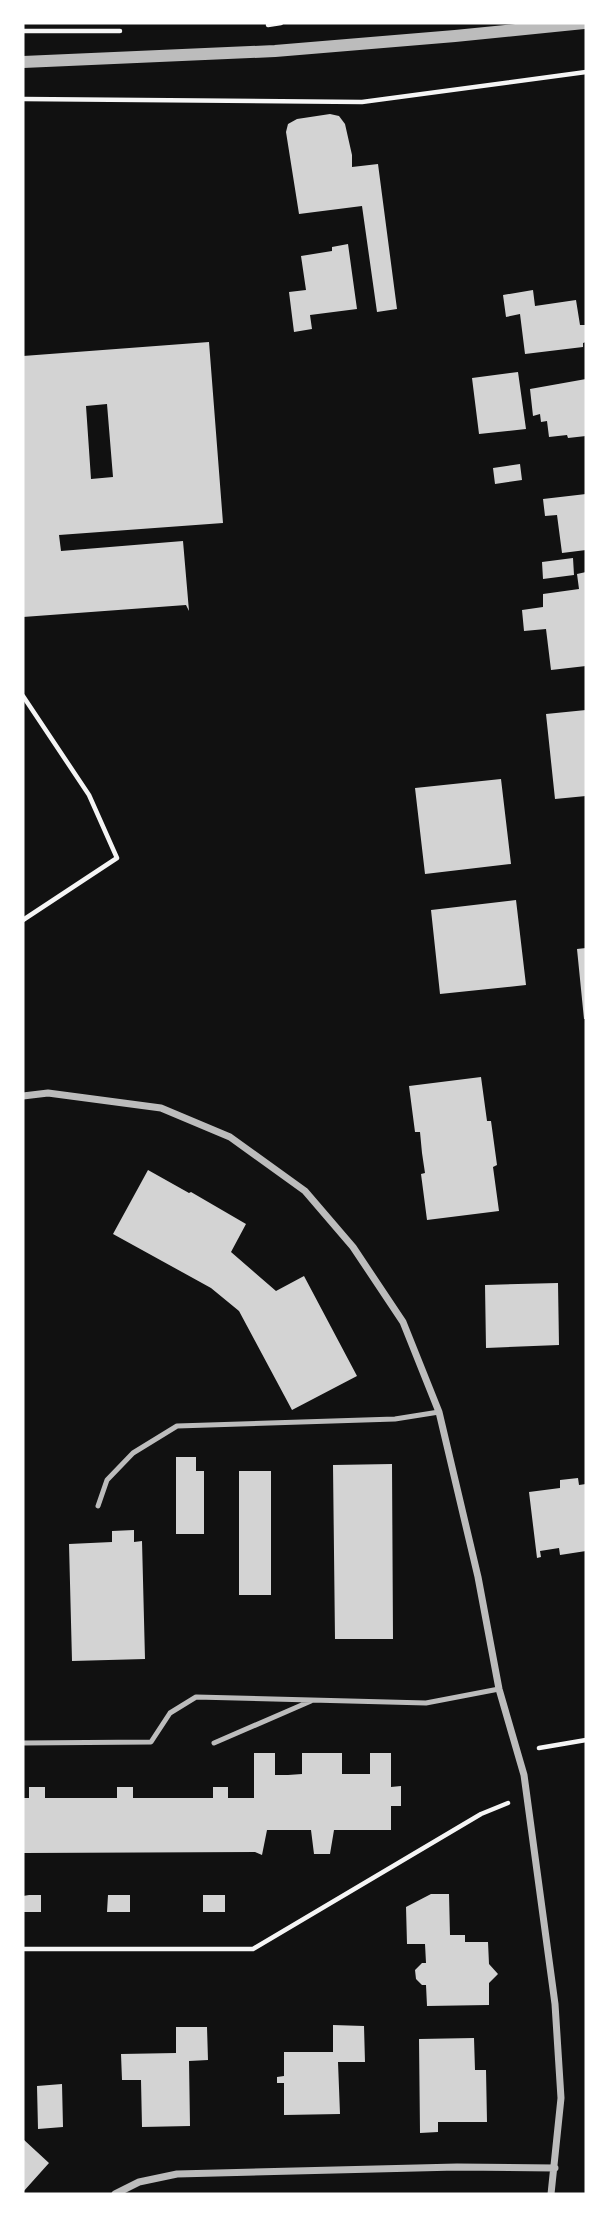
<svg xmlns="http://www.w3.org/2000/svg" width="609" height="2217" viewBox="0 0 609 2217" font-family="Lora,serif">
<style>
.building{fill:#d3d3d3;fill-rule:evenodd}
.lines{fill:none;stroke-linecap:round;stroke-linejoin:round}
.path{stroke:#f5f5f5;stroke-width:4.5}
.service{stroke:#bcbcbc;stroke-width:5}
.minor{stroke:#bcbcbc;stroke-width:7}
.tertiary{stroke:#bcbcbc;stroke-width:12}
</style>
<rect width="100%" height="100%" fill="#111"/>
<!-- building -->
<path class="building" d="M 330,114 L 339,116 L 345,124 L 352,155 L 352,167 L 378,164 L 397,309 L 377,312 L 362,206 L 299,214 L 286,132 L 288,124 L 297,119 Z
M 348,244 L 357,309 L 310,315 L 312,329 L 294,332 L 289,292 L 306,290 L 301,256 L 332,251 L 332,247 Z
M 533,290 L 535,306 L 576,300 L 580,325 L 586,325 L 586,342 L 583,343 L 583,347 L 525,354 L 520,314 L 506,317 L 503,295 Z
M 209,342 L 223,523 L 59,535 L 61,551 L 183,541 L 189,611 L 186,605 L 23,617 L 23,356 ZM 107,404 L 113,477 L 91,479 L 86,406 Z
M 518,372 L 526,429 L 479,434 L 472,378 Z
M 586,379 L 586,436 L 568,438 L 567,435 L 549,437 L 547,421 L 541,422 L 540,414 L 533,416 L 530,389 Z
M 520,464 L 522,480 L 495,484 L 493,468 Z
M 586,494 L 586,550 L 562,553 L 557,515 L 545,516 L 543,499 Z
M 573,558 L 574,575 L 543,579 L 542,562 Z
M 586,572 L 586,666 L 551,670 L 546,629 L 524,631 L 522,610 L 543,607 L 543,594 L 579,589 L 577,574 Z
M 586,710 L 586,796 L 555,799 L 546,714 Z
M 501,779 L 511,864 L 425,874 L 415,788 Z
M 516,900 L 526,985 L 440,994 L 431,910 Z
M 586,948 L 586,1019 L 584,1019 L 577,949 Z
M 481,1077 L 487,1121 L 491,1121 L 497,1165 L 493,1167 L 499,1211 L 427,1220 L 421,1174 L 425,1173 L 422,1153 L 420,1132 L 415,1132 L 409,1086 Z
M 148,1170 L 189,1193 L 191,1192 L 246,1224 L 231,1252 L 276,1291 L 304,1276 L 357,1376 L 292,1410 L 239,1311 L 211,1288 L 113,1234 Z
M 558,1283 L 559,1345 L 486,1348 L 485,1285 Z
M 176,1457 L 196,1457 L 196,1471 L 204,1471 L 204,1534 L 176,1534 Z
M 392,1464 L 393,1639 L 335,1639 L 333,1465 Z
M 239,1471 L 271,1471 L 271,1595 L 239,1595 Z
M 578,1478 L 579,1485 L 586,1484 L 586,1551 L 560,1555 L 559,1548 L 540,1551 L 541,1557 L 537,1558 L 529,1492 L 560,1488 L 560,1480 Z
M 134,1530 L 134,1542 L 142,1541 L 145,1659 L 72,1661 L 69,1544 L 112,1542 L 112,1531 Z
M 254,1753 L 275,1753 L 275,1775 L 288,1775 L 302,1774 L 302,1753 L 342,1753 L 342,1774 L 370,1774 L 370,1753 L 391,1753 L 391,1787 L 401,1786 L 401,1806 L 391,1806 L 391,1830 L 334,1830 L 330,1854 L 314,1854 L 311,1830 L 267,1830 L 262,1855 L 255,1852 L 23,1853 L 23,1798 L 29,1798 L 29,1787 L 45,1787 L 45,1798 L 117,1798 L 117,1787 L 133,1787 L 133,1798 L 213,1798 L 213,1787 L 228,1787 L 228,1798 L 254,1798 Z
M 431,1894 L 449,1894 L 450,1935 L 465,1935 L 465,1942 L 488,1942 L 489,1964 L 498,1974 L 489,1983 L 489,2005 L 427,2006 L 426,1985 L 422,1985 L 416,1979 L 415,1970 L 422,1963 L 426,1963 L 425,1944 L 407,1944 L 406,1907 Z
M 29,1895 L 41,1895 L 41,1912 L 23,1912 L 23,1896 Z
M 108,1895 L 130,1895 L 130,1912 L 107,1912 Z
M 203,1895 L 225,1895 L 225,1912 L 203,1912 Z
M 333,2025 L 364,2026 L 365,2062 L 338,2062 L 340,2114 L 284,2115 L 284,2083 L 277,2083 L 277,2077 L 284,2076 L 284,2052 L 333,2052 Z
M 176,2027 L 207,2027 L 208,2060 L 189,2061 L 190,2126 L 142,2127 L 141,2080 L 122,2080 L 121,2054 L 176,2053 Z
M 474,2038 L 475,2070 L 486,2070 L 487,2122 L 438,2122 L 438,2132 L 420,2133 L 419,2039 Z
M 62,2084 L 63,2127 L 38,2129 L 37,2086 Z
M 23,2139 L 49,2163 L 23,2192 Z"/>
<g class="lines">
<!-- path -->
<path class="path" d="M 268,25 L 281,23
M 23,31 L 120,31
M 23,99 L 362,102 L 586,72
M 23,696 L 89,795 L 117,858 L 23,920
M 539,1748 L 586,1740
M 23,1949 L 253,1949 L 481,1814 L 508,1803"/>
<!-- service -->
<path class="service" d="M 98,1506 L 107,1480 L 133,1453 L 177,1426 L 395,1419 L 439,1412
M 23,1743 L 151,1742 L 170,1713 L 196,1697 L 426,1703 L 499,1689
M 214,1743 L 311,1701"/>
<!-- minor -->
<path class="minor" d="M 23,1096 L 48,1093 L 161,1108 L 230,1137 L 305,1191 L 353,1247 L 403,1322 L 439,1412 L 478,1577 L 499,1689 L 524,1775 L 555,2004 L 561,2098 L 551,2194
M 115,2194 L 139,2182 L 177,2174 L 457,2167 L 555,2168"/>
<!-- tertiary -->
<path class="tertiary" d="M 23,62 L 275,51 L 455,36 L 584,23"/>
</g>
<!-- border -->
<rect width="609" height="2217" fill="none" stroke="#ffffff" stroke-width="49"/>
</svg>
